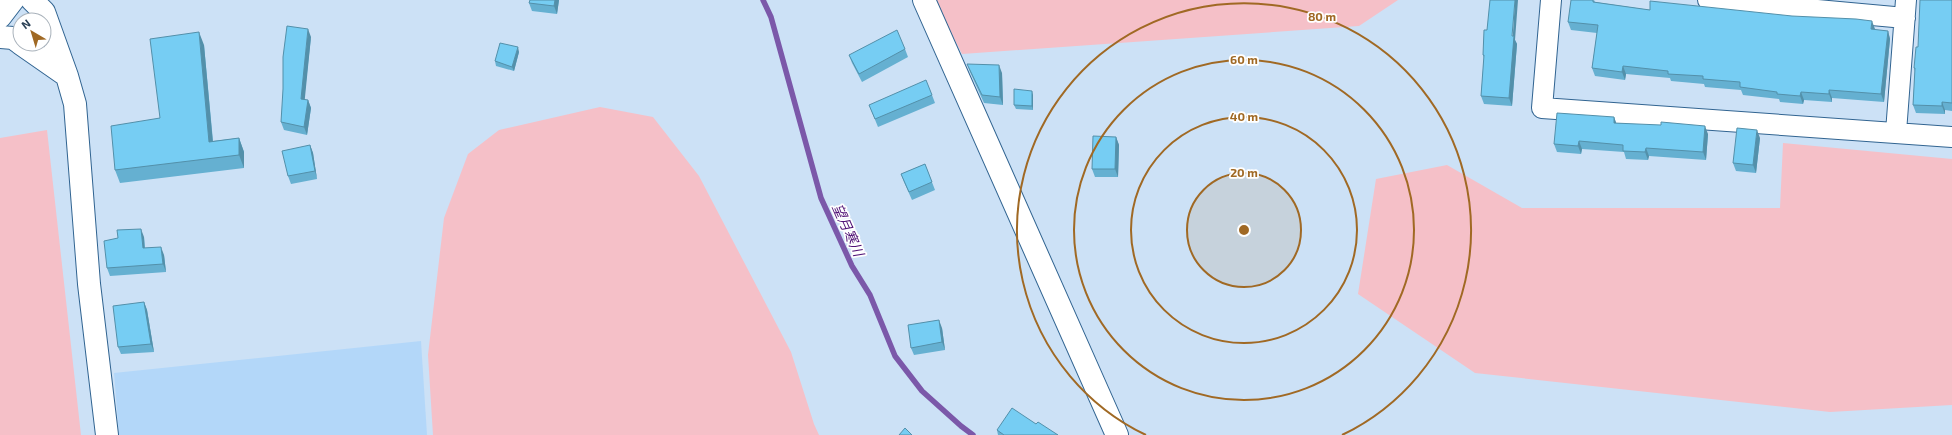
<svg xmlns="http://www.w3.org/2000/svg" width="1952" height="435" viewBox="0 0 1952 435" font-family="'Exo 2','Noto Sans JP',sans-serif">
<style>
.built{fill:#b3d7f9}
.green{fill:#f5c0c8}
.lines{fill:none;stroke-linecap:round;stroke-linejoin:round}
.stream{stroke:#7b58a9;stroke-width:5.5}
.minor-casing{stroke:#316491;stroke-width:22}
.tertiary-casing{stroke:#316491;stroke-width:24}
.minor{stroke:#fff;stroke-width:20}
.tertiary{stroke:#fff;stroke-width:22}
.wall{fill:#65b0d1}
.shaded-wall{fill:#5390aa}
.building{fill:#76cdf3;stroke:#5390aa}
.ring{fill:none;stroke:#a06924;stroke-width:2}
.labels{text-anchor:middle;stroke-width:3.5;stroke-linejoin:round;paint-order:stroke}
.water-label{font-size:14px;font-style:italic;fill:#501276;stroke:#fff}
.centre{fill:#a06924;stroke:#fff;stroke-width:2}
.ring-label{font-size:12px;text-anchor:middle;font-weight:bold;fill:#a06924;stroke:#fff;stroke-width:3.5;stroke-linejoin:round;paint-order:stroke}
</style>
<rect width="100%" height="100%" fill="#cce1f6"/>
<!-- built -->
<path class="built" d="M 421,341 L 427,435 L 119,435 L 114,373 Z"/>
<!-- green -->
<path class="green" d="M 934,0 L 1398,0 L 1359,26 L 962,54 Z
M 600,107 L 653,117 L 699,176 L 791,352 L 814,424 L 819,435 L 433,435 L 428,355 L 444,218 L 468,154 L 499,130 Z
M 47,130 L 81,435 L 0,435 L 0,138 Z
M 1783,143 L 1952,159 L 1952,405 L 1830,412 L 1475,373 L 1358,294 L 1376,179 L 1447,165 L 1522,208 L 1780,208 Z"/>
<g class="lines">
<!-- stream -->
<path class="stream" d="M 763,0 L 771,17 L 821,198 L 852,266 L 870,295 L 895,356 L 922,391 L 961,426 L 973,435"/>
<!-- minor casing -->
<g class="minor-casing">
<path id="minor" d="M 1551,0 L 1542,108 L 1952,137
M 1708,0 L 1905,18
M 1896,132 L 1906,0"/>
</g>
<!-- tertiary casing -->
<g class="tertiary-casing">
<path id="tertiary" d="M 32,0 L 44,12 L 67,76 L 75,104 L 89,284 L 107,435
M 924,0 L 1117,435
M 0,17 L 13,0
M 0,37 L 13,38 L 20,43
M 21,44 L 67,76"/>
</g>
<!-- minor -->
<use href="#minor" class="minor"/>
<!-- tertiary -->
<use href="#tertiary" class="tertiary"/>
</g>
<!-- wall -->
<path class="wall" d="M 530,0 L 559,0 L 557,14 L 532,11 L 529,3 Z
M 1594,0 L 1595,2 L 1650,10 L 1875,29 L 1874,30 L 1888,31 L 1890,39 L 1884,102 L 1832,98 L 1832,102 L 1804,100 L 1803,104 L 1780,102 L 1779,99 L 1743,95 L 1741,90 L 1705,87 L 1704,84 L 1671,81 L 1670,78 L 1626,74 L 1625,80 L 1595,76 L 1592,68 L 1597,33 L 1571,30 L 1568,22 Z
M 1952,0 L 1952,111 L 1945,110 L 1945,114 L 1916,113 L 1913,105 L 1915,72 L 1914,68 Z
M 1487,30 L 1515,40 L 1517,44 L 1512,106 L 1484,104 L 1481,96 L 1484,58 L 1483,55 Z
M 311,37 L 304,100 L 308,100 L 311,108 L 307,135 L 284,130 L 281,122 Z
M 204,45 L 213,141 L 239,138 L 244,152 L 244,168 L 120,183 L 115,170 L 160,118 Z
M 905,49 L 908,57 L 862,82 L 852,63 L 849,55 Z
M 519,52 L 514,71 L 496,66 L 495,61 Z
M 967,64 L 1002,73 L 1003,105 L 984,103 L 970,72 Z
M 932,95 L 935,103 L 878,127 L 869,105 Z
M 1033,95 L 1033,110 L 1016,109 L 1014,105 Z
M 1614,117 L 1616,123 L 1708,134 L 1706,160 L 1649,156 L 1648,160 L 1626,159 L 1624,152 L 1582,149 L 1581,154 L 1557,152 L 1554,144 Z
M 1116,137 L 1119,145 L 1118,177 L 1095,177 L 1092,169 Z
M 1760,138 L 1756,173 L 1736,171 L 1733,163 Z
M 310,145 L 313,153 L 317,179 L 291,184 L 288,176 Z
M 925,164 L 935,190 L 912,200 L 904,182 L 901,174 Z
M 144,237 L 145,248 L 164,255 L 166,272 L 110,276 L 107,268 Z
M 144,302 L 147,310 L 154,352 L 121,354 L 118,347 Z
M 942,328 L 945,350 L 914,355 L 911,348 Z
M 1036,424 L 1058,435 L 998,435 L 997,430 Z"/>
<!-- shaded-wall -->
<path class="shaded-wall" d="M 555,0 L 559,0 L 557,14 L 554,6 Z
M 1515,0 L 1518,0 L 1515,40 L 1517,44 L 1512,106 L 1509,98 Z
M 1872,21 L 1875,29 L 1874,37 L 1871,29 Z
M 308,29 L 311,37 L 304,107 L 301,99 Z
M 1888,31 L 1890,39 L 1884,102 L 1881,94 Z
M 199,32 L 204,45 L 214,155 L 209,142 Z
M 518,47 L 519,52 L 514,71 L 512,67 Z
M 999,65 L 1002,73 L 1003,105 L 1000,97 Z
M 1623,66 L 1626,74 L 1625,80 L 1622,72 Z
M 1829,90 L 1832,98 L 1832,102 L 1829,94 Z
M 1032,91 L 1033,95 L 1033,110 L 1032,106 Z
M 1801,92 L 1804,100 L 1803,104 L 1800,96 Z
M 308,100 L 311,108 L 307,135 L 304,127 Z
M 1942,102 L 1945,110 L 1945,114 L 1942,106 Z
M 1614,117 L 1617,125 L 1614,123 Z
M 1705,126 L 1708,134 L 1706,160 L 1703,152 Z
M 1757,130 L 1760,138 L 1756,173 L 1753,165 Z
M 1116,137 L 1119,145 L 1118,177 L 1115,169 Z
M 239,138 L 244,152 L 244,168 L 239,155 Z
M 1579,141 L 1582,149 L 1581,154 L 1578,146 Z
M 310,145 L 313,153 L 317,179 L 315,171 Z
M 1646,148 L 1649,156 L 1648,160 L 1645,152 Z
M 141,229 L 144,237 L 145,256 L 143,248 Z
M 161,247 L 164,255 L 166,272 L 163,264 Z
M 144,302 L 147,310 L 154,352 L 151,344 Z
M 939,320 L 942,328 L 945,350 L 942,342 Z"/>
<!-- building -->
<path class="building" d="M 530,0 L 555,0 L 554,6 L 529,3 Z
M 1490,0 L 1515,0 L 1512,36 L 1514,36 L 1509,98 L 1481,96 L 1484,55 L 1483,55 L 1484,30 L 1487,30 Z
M 1571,0 L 1593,0 L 1593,2 L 1650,10 L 1650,1 L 1792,16 L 1856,19 L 1872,21 L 1871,29 L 1888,31 L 1881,94 L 1829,90 L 1829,94 L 1801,92 L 1800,96 L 1777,94 L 1777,92 L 1740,87 L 1740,82 L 1703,79 L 1703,76 L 1668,74 L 1668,71 L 1623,66 L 1622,72 L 1592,68 L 1598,25 L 1568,22 Z
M 1920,0 L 1952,0 L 1952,103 L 1942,102 L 1942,106 L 1913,105 L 1915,68 L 1914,68 L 1916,47 L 1918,47 Z
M 287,26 L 308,29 L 301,99 L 308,100 L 304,127 L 281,122 L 283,89 L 283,57 Z
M 897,30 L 905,49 L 859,74 L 849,55 Z
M 199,32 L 209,142 L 239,138 L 239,155 L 115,170 L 111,126 L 160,118 L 150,39 Z
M 500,43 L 518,47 L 512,67 L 495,61 Z
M 967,64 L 999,65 L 1000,97 L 982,95 Z
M 926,80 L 932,95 L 875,119 L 869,105 Z
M 1014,89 L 1032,91 L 1032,106 L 1014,105 Z
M 1557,113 L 1614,117 L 1614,123 L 1661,125 L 1661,122 L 1705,126 L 1703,152 L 1646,148 L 1645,152 L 1623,151 L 1623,145 L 1579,141 L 1578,146 L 1554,144 Z
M 1737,128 L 1757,130 L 1753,165 L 1733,163 Z
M 1093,136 L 1116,137 L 1115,169 L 1092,169 Z
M 310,145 L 315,171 L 288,176 L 282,151 Z
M 925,164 L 932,182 L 909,192 L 901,174 Z
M 141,229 L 143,248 L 161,247 L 163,264 L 107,268 L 104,241 L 118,238 L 117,230 Z
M 144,302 L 151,344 L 118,347 L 113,306 Z
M 939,320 L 942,342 L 911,348 L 908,325 Z
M 1012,408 L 1036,424 L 1038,422 L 1058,435 L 1004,435 L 997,430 Z
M 905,428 L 912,435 L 899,435 Z"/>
<!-- distance rings -->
<circle cx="1244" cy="230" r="57" fill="#a06924" fill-opacity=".12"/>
<g class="ring">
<circle cx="1244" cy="230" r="57"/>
<circle cx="1244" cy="230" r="113"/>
<circle cx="1244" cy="230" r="170"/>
<path d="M1146 435A227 227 0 1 1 1342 435"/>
</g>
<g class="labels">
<!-- water labels -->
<g class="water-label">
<text transform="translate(848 230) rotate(66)" y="5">望月寒川</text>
</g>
</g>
<circle cx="1244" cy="230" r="6" class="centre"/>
<g class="ring-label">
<text x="1322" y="21">80 m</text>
<text x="1244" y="64">60 m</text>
<text x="1244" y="121">40 m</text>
<text x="1244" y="177">20 m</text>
</g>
<!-- north arrow -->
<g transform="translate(32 32) rotate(322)"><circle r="19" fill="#ffffff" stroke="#a9b2bb"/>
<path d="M0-3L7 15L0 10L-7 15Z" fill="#a06924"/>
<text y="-6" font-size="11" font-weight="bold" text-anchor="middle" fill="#293f54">N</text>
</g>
</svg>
